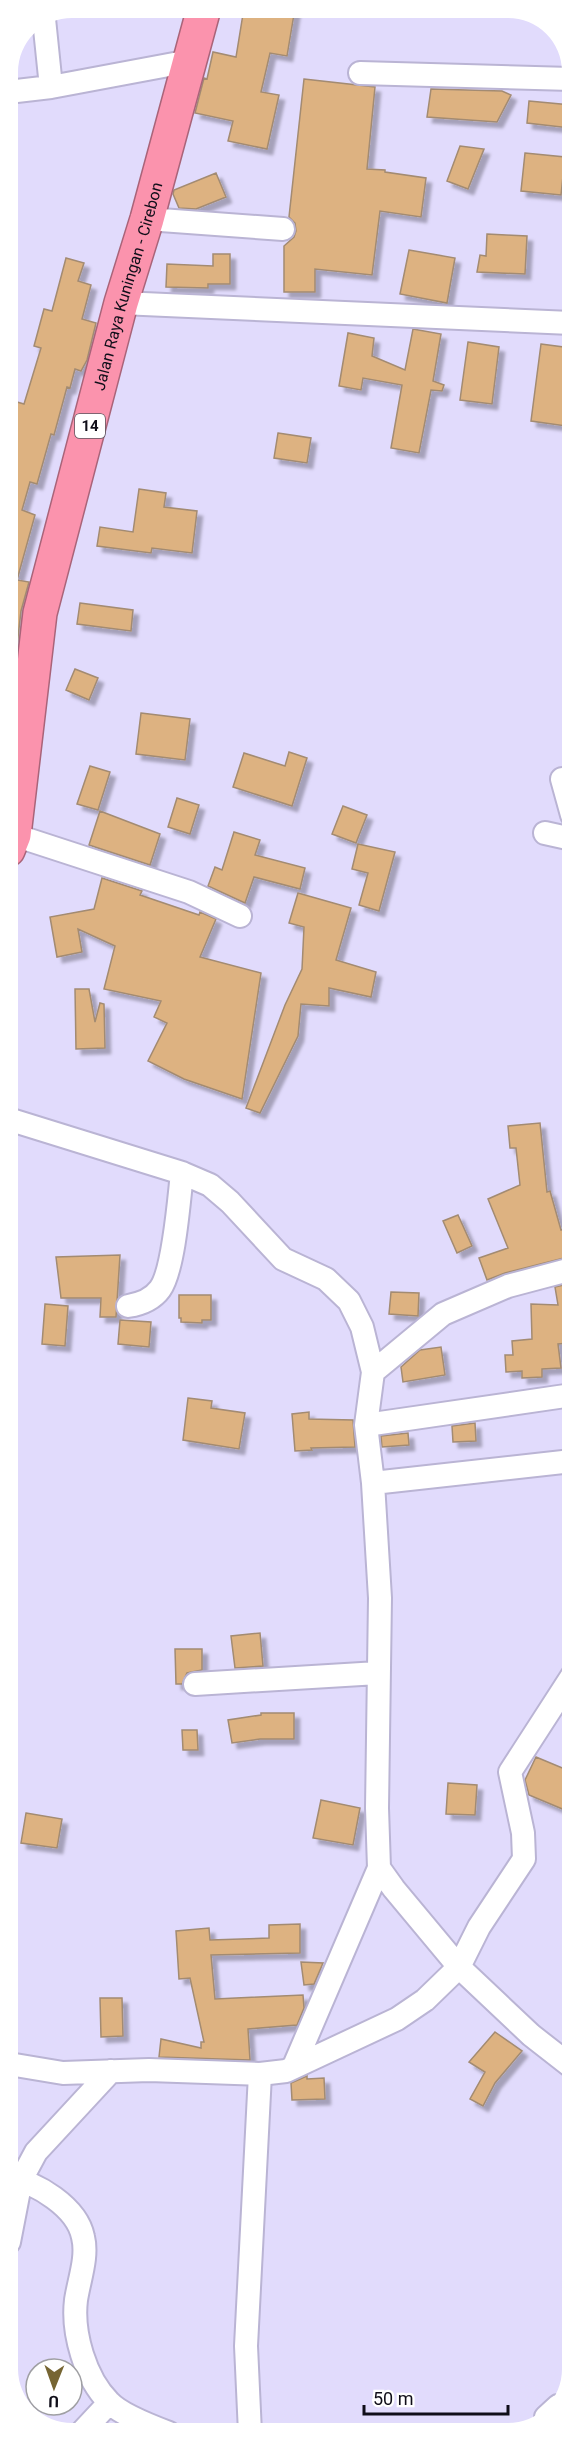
<svg xmlns="http://www.w3.org/2000/svg" width="580" height="2441" viewBox="0 0 580 2441" font-family="Roboto,sans-serif">
<style>
.building{fill:#ddb281;stroke:#a38b72;stroke-width:1.5;filter:url(#shadow)}
.lines{fill:none;stroke-linecap:round;stroke-linejoin:round}
.minor-casing{stroke:#bab4d4;stroke-width:26}
.highway-casing{stroke:#a96479;stroke-width:36}
.minor{stroke:#fff;stroke-width:22}
.highway{stroke:#fb93ad;stroke-width:33}
.labels{text-anchor:middle;stroke-width:5;stroke-linejoin:round;paint-order:stroke}
.shield{fill:#fff;stroke:#58565e;stroke-width:1.5}
.shield-label{font-size:15px;font-weight:bold;fill:#100e19}
.street-label{font-size:16px;fill:#100e19;stroke:#fff}
</style>
<defs>
<filter id="shadow"><feDropShadow dx="5.5" dy="5.5" stdDeviation="1.5" flood-color="#0004"/></filter>
</defs>
<rect width="100%" height="100%" fill="#e1dbfc"/>
<!-- building -->
<path class="building" d="M 244,8 L 295,8 L 287,56 L 270,53 L 261,92 L 279,95 L 267,149 L 228,141 L 233,121 L 195,113 L 204,78 L 207,79 L 213,52 L 236,57 Z
M 304,79 L 375,87 L 367,169 L 385,170 L 385,172 L 426,178 L 421,217 L 380,211 L 372,275 L 315,269 L 315,292 L 284,292 L 284,246 L 294,237 L 296,231 L 295,223 L 289,217 Z
M 431,89 L 502,91 L 511,95 L 497,122 L 427,117 Z
M 529,101 L 571,105 L 570,128 L 527,123 Z
M 460,146 L 484,149 L 468,189 L 447,181 Z
M 525,153 L 565,157 L 561,195 L 521,191 Z
M 216,173 L 226,197 L 196,209 L 179,208 L 173,194 L 174,190 Z
M 487,234 L 527,236 L 525,274 L 477,272 L 480,255 L 486,256 Z
M 409,250 L 455,258 L 447,303 L 400,294 Z
M 213,254 L 230,254 L 230,284 L 208,284 L 208,288 L 166,287 L 167,264 L 213,266 Z
M 66,258 L 84,263 L 78,281 L 91,285 L 82,319 L 96,323 L 87,360 L 81,371 L 75,369 L 70,388 L 67,387 L 54,435 L 51,434 L 37,484 L 30,482 L 22,510 L 35,515 L 17,580 L 29,582 L 21,611 L 14,672 L 8,671 L 8,433 L 17,402 L 24,404 L 41,348 L 34,346 L 44,309 L 52,311 Z
M 413,329 L 441,334 L 433,381 L 444,385 L 442,391 L 431,390 L 419,453 L 391,448 L 402,385 L 363,378 L 361,390 L 339,386 L 348,333 L 374,338 L 372,356 L 405,370 Z
M 468,342 L 499,347 L 492,404 L 460,400 Z
M 541,344 L 571,348 L 571,381 L 566,426 L 531,421 Z
M 278,433 L 311,438 L 307,463 L 274,458 Z
M 139,489 L 166,493 L 164,507 L 197,511 L 192,553 L 152,548 L 151,553 L 97,546 L 100,527 L 133,532 Z
M 80,603 L 133,610 L 131,631 L 77,624 Z
M 75,669 L 98,678 L 89,700 L 66,690 Z
M 141,713 L 190,719 L 185,760 L 136,754 Z
M 289,752 L 307,758 L 292,806 L 233,787 L 244,753 L 285,766 Z
M 90,766 L 110,772 L 98,810 L 77,804 Z
M 177,798 L 199,805 L 190,834 L 168,827 Z
M 343,806 L 367,815 L 356,843 L 332,834 Z
M 100,811 L 160,834 L 150,865 L 89,845 Z
M 234,832 L 260,840 L 255,855 L 305,868 L 300,889 L 254,877 L 245,903 L 208,886 L 215,867 L 222,870 Z
M 358,844 L 395,852 L 379,911 L 359,905 L 368,873 L 352,869 Z
M 102,878 L 142,891 L 140,895 L 199,915 L 200,912 L 216,919 L 200,957 L 261,973 L 242,1099 L 184,1079 L 148,1061 L 167,1023 L 154,1017 L 161,1001 L 104,989 L 115,946 L 78,929 L 82,952 L 57,957 L 50,917 L 94,909 Z
M 298,893 L 351,908 L 336,960 L 376,972 L 371,997 L 329,988 L 329,1006 L 301,1004 L 298,1036 L 260,1113 L 246,1108 L 285,1005 L 302,969 L 304,927 L 289,923 Z
M 75,989 L 89,989 L 95,1022 L 100,1003 L 104,1004 L 105,1048 L 76,1049 Z
M 540,1123 L 547,1192 L 550,1191 L 561,1230 L 572,1227 L 572,1256 L 505,1273 L 487,1280 L 479,1258 L 508,1248 L 488,1199 L 520,1185 L 516,1148 L 510,1148 L 508,1126 Z
M 458,1215 L 472,1246 L 457,1253 L 443,1221 Z
M 120,1255 L 116,1317 L 100,1317 L 101,1298 L 61,1298 L 56,1257 Z
M 572,1283 L 572,1335 L 570,1335 L 570,1343 L 558,1344 L 561,1368 L 542,1369 L 542,1377 L 522,1378 L 522,1371 L 506,1372 L 505,1355 L 513,1355 L 512,1341 L 532,1339 L 531,1304 L 558,1305 L 555,1287 Z
M 391,1292 L 419,1293 L 418,1316 L 389,1314 Z
M 179,1295 L 211,1295 L 211,1320 L 202,1320 L 202,1323 L 181,1322 L 181,1318 L 179,1318 Z
M 45,1304 L 68,1306 L 65,1346 L 42,1344 Z
M 120,1320 L 151,1322 L 149,1347 L 118,1344 Z
M 441,1347 L 445,1375 L 403,1382 L 401,1367 L 420,1350 Z
M 188,1398 L 212,1401 L 211,1408 L 245,1413 L 239,1449 L 183,1440 Z
M 309,1412 L 309,1419 L 353,1420 L 355,1447 L 311,1448 L 312,1450 L 295,1451 L 292,1414 Z
M 475,1423 L 476,1441 L 453,1442 L 452,1426 Z
M 408,1433 L 409,1445 L 382,1447 L 381,1436 Z
M 260,1633 L 263,1666 L 235,1668 L 231,1636 Z
M 175,1649 L 202,1649 L 202,1670 L 187,1673 L 182,1684 L 176,1684 Z
M 261,1713 L 294,1713 L 294,1739 L 260,1739 L 232,1743 L 228,1720 L 261,1715 Z
M 182,1730 L 197,1730 L 198,1750 L 183,1750 Z
M 536,1757 L 572,1772 L 572,1813 L 529,1795 L 525,1780 Z
M 448,1783 L 477,1785 L 475,1815 L 446,1814 Z
M 321,1800 L 360,1808 L 353,1845 L 313,1838 Z
M 26,1813 L 62,1819 L 57,1848 L 21,1843 Z
M 300,1924 L 300,1953 L 211,1955 L 215,1999 L 303,1995 L 304,2008 L 297,2025 L 248,2029 L 250,2060 L 159,2057 L 161,2039 L 201,2048 L 201,2042 L 204,2042 L 190,1978 L 179,1979 L 176,1931 L 209,1928 L 210,1940 L 269,1938 L 269,1925 Z
M 301,1962 L 323,1963 L 314,1984 L 304,1985 Z
M 100,1998 L 122,1998 L 123,2036 L 101,2037 Z
M 495,2032 L 522,2051 L 495,2083 L 483,2106 L 470,2099 L 485,2072 L 469,2062 Z
M 307,2076 L 307,2079 L 324,2078 L 325,2099 L 292,2100 L 291,2083 Z"/>
<g class="lines">
<!-- minor casing -->
<g class="minor-casing">
<path id="minor" d="M 44,19 L 51,87
M 360,73 L 571,79
M 8,92 L 51,87 L 190,61
M 147,219 L 283,229
M 121,303 L 571,323
M 562,779 L 572,815
M 8,833 L 189,892 L 240,916
M 545,833 L 572,839
M 8,1119 L 182,1173 L 210,1185 L 230,1202 L 283,1259 L 326,1279 L 349,1301 L 362,1327 L 373,1372 L 366,1425 L 373,1483 L 380,1598 L 377,1808 L 379,1868 L 294,2066
M 128,1306 C 141,1304 152,1300 160,1289 C 174,1270 179,1199 182,1173
M 373,1372 L 443,1314 L 508,1286 L 572,1269
M 366,1425 L 572,1395
M 373,1483 L 572,1461
M 195,1684 L 378,1673
M 379,1868 L 394,1889 L 459,1967 L 479,1927 L 524,1859 L 523,1833 L 510,1772 L 572,1676
M 9,2064 L 63,2073 L 149,2070 L 260,2074 L 286,2071 L 397,2019 L 425,2000 L 459,1967 L 531,2035 L 572,2067
M 9,2178 C 36,2182 77,2207 83,2237 C 88,2257 79,2280 76,2300 C 72,2333 85,2378 109,2402 C 120,2414 153,2427 169,2433
M 9,2242 L 21,2180 L 36,2152 L 111,2071
M 546,2417 L 558,2406
M 81,2433 L 109,2403
M 250,2433 L 246,2346 L 260,2074"/>
</g>
<!-- highway casing -->
<g class="highway-casing">
<g id="highway">
<path id="s1" d="M 8,850 L 14,835 L 40,613 L 121,303 L 147,219 L 204,8"/>
</g>
</g>
<!-- minor -->
<use href="#minor" class="minor"/>
<!-- highway -->
<use href="#highway" class="highway"/>
</g>
<g class="labels">
<!-- shield labels -->
<rect class="shield" x="75" y="414" width="30" height="24" rx="4.5"/>
<g class="shield-label">
<text x="90" y="431">14</text>
</g>
<!-- street labels -->
<g class="street-label">
<text dy="6" stroke="none"><textPath href="#s1" startOffset="578">Jalan Raya Kuningan - Cirebon</textPath></text>
</g>
</g>
<!-- crop -->
<path d="M0 0H580V2441H0ZM72 18H508A54 54 0 0 1 562 72V2369A54 54 0 0 1 508 2423H72A54 54 0 0 1 18 2369V72A54 54 0 0 1 72 18Z" fill="#fff" fill-rule="evenodd"/>
<!-- north arrow -->
<g transform="translate(54 2387) rotate(181)"><circle r="28" fill="#ffffff" stroke="#9f9fa3" stroke-width="1.5"/>
<path d="M0-4.5L10 22L0 15L-10 22Z" fill="#766533"/>
<text y="-9" font-size="16" font-weight="bold" text-anchor="middle" fill="#100e19">U</text>
</g>
<!-- scale -->
<path d="M364 2405v9h144v-9" fill="none" stroke="#100e19" stroke-width="3"/>
<text x="373" y="2405" font-size="18" fill="#100e19" stroke="#ffffff" stroke-width="4.5" paint-order="stroke">50 m</text>
</svg>
